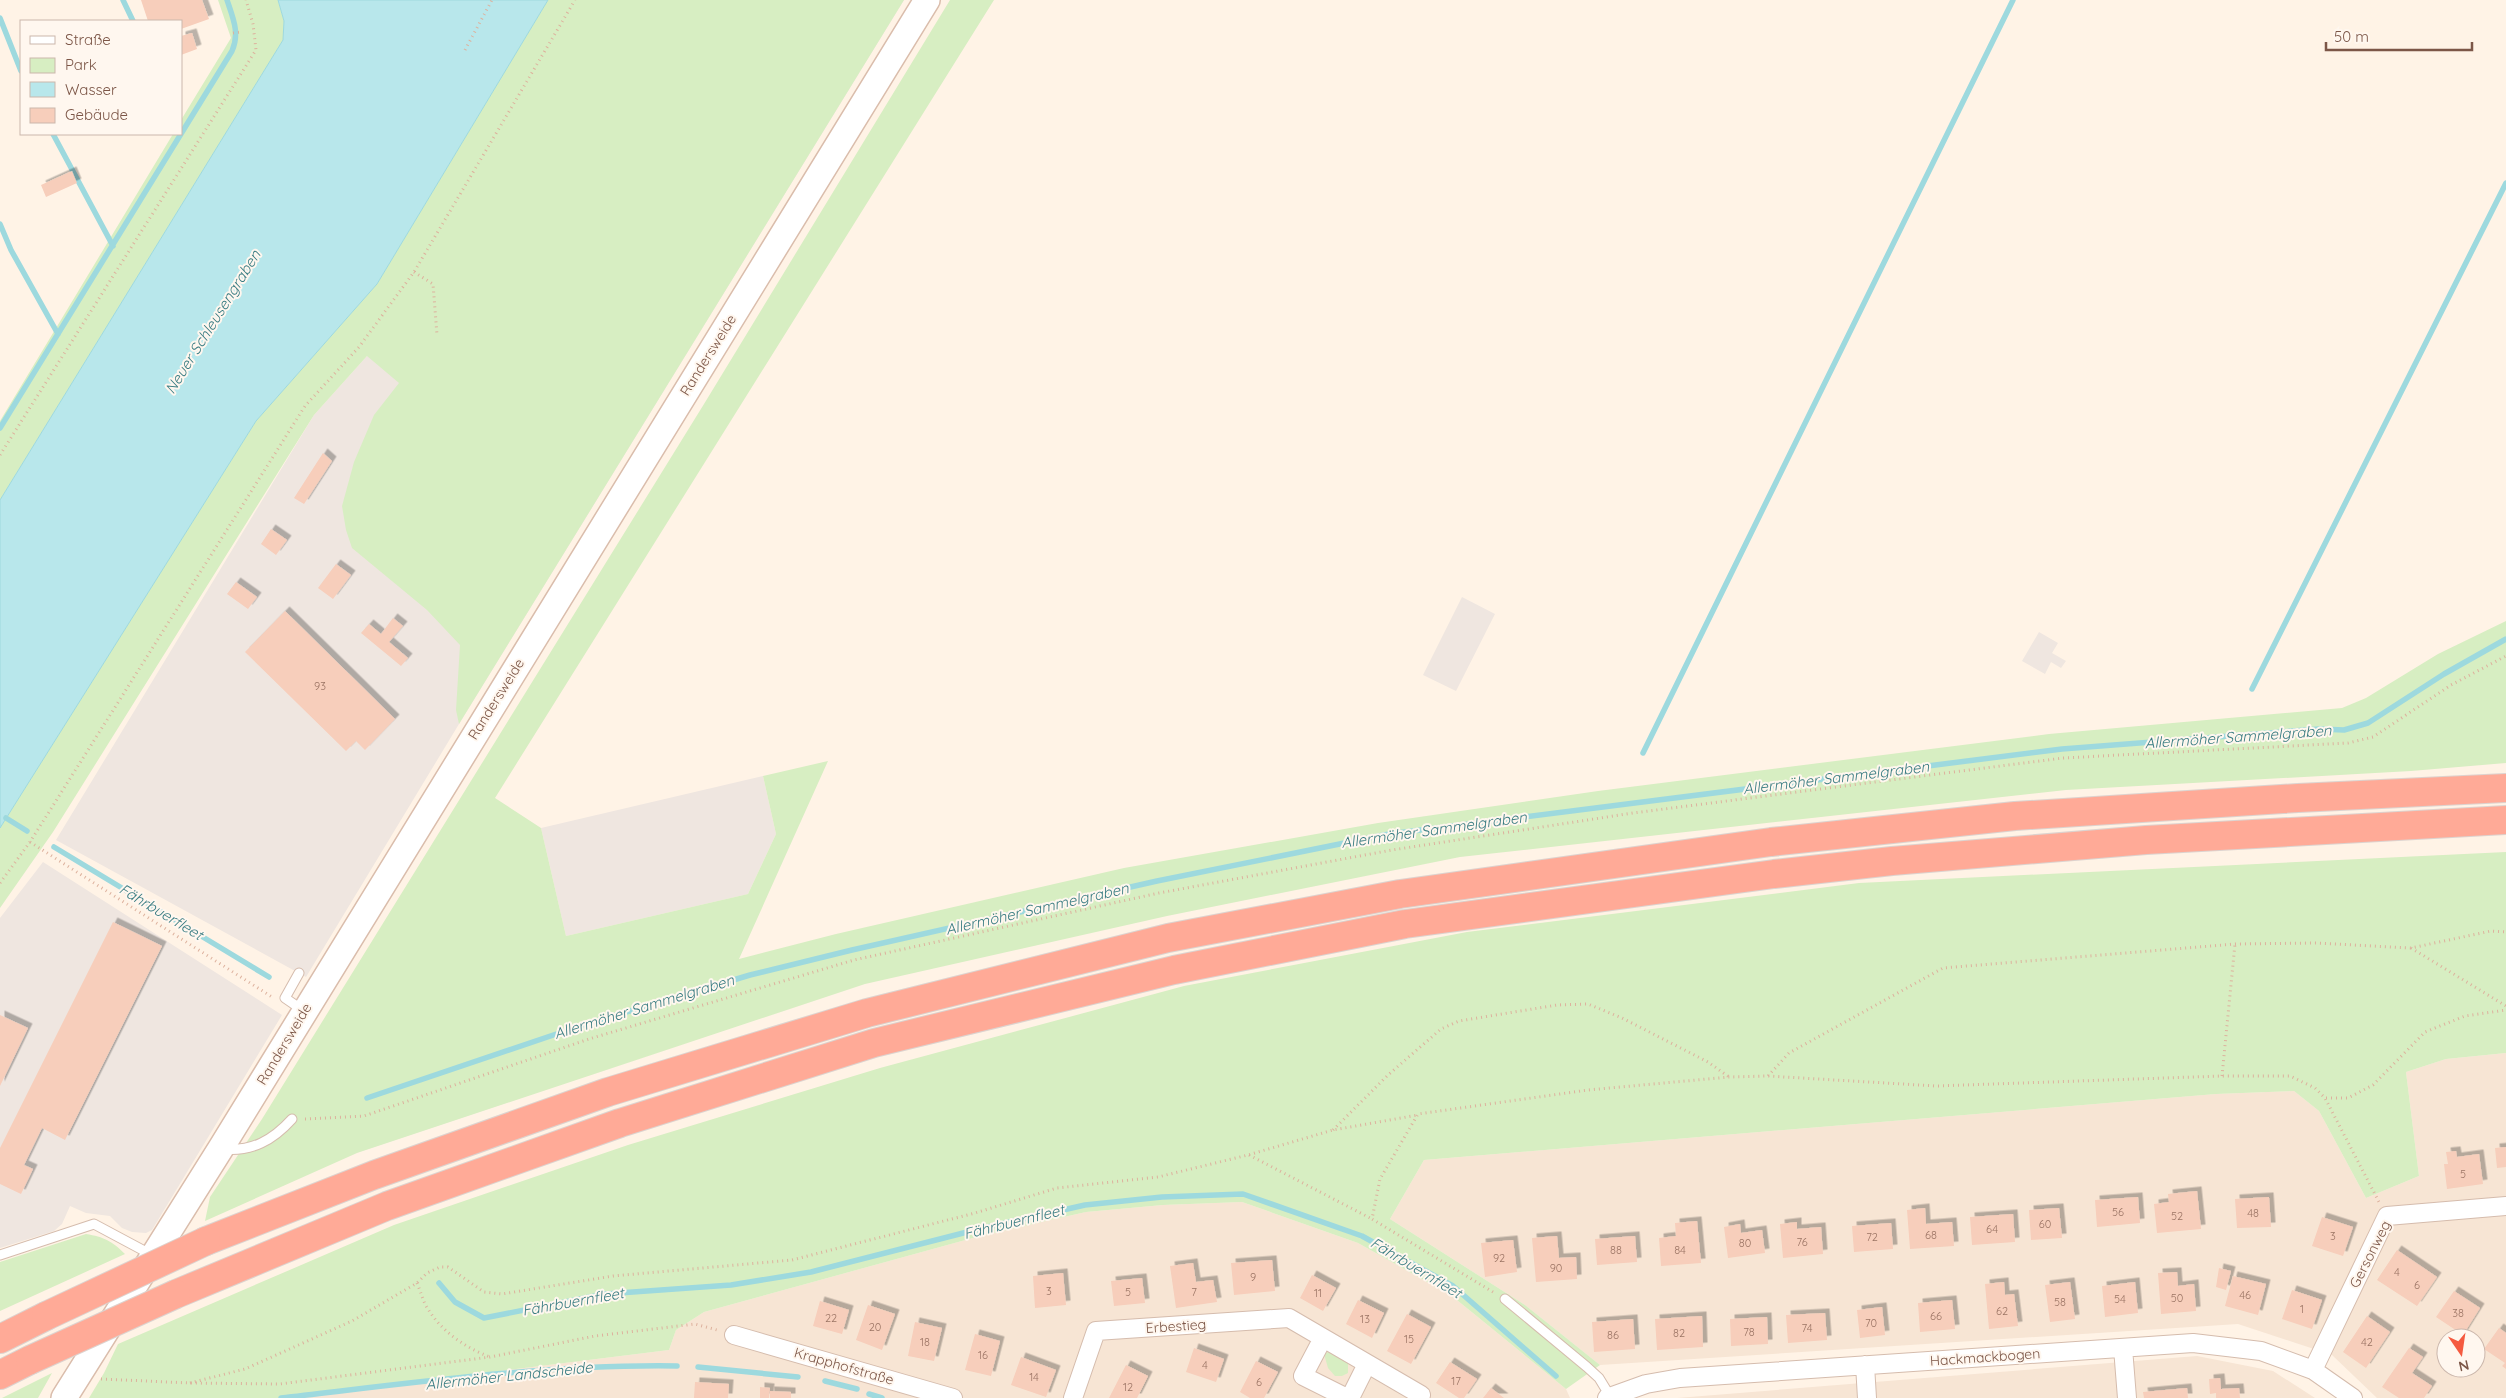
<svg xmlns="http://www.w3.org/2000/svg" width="2506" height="1398" viewBox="0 0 2506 1398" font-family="Quicksand,sans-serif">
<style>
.residential{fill:#f7e5d4;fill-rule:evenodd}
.industrial{fill:#efe6e0}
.green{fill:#d7eec2}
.water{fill:#b8e7eb;stroke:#9dd9de}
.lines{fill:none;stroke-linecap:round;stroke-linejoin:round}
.stream{stroke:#9dd9de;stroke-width:5.5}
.building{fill:#f7cebb;filter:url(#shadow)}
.lane-casing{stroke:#d5bcad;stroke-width:11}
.street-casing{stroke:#d5bcad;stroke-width:20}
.secondary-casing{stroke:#dabdac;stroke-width:28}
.highway-casing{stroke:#ddd3cf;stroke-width:30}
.path{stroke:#ddb19d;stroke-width:3;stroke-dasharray:1 4;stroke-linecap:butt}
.lane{stroke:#fff;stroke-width:9}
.street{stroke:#fff;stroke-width:18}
.secondary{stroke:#fff;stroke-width:25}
.highway{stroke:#ffaa97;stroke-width:28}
.highway-bridge-casing{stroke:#ddd3cf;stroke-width:30;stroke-linecap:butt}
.highway-bridge{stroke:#ffaa97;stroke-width:28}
.labels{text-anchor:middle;stroke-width:4;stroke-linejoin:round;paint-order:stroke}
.number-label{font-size:11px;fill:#9b7464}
.street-label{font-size:14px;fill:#7c5647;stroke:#fff7ef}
.water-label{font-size:15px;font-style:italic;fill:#397c82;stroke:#fff7ef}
</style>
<defs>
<filter id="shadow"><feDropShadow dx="4.5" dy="-4.5" stdDeviation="0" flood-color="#0004"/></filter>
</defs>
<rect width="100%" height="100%" fill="#fff3e6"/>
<!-- residential -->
<path class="residential" d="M 2506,1053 L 2506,1398 L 2377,1398 L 2332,1355 L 2238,1324 L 1600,1365 L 1525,1305 L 1390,1219 L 1424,1160 L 2216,1094 L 2294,1091 L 2319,1111 L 2366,1198 L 2419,1176 L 2406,1072 L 2446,1059 ZM 2446,1338 L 2476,1338 L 2476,1368 L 2446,1368 Z
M 1242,1202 L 1358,1243 L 1452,1296 L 1566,1389 L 1570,1398 L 281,1398 L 669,1350 L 676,1330 L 704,1312 L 980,1236 L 1086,1212 L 1163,1205 Z
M 2197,1356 L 2273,1371 L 2315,1398 L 1677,1398 Z"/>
<!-- industrial -->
<path class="industrial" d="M 596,0 L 904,0 L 459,724 L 306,977 L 56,840 L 314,415 L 367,356 Z
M 1462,597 L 1495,614 L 1456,691 L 1423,675 Z
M 2039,632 L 2058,643 L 2052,653 L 2066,661 L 2061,668 L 2051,662 L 2045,674 L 2022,661 Z
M 763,776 L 776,834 L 748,894 L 566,936 L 541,828 Z
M 43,862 L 282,1015 L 152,1230 L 146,1233 L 132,1232 L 122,1228 L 110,1216 L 86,1213 L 70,1206 L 62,1224 L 54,1231 L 0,1248 L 0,918 Z"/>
<!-- green -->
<path class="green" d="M 218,0 L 278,0 L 284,21 L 283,40 L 0,500 L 0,421 L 173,134 L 181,134 L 181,120 L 231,38 Z
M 548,0 L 904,0 L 459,724 L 456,710 L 460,645 L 427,610 L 352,548 L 346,530 L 342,506 L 354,462 L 374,415 L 399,383 L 367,356 L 314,415 L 53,832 L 0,908 L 0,828 L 256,421 L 377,284 Z
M 950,0 L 994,0 L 495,798 L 541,828 L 566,936 L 748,894 L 776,834 L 763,776 L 828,761 L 739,959 L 836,934 L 1124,868 L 1378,823 L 1598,791 L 2049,734 L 2342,708 L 2366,698 L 2438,654 L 2506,621 L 2506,763 L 2411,771 L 2066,790 L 1460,857 L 1167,916 L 865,984 L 357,1153 L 205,1221 L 210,1197 L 262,1119 L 704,404 Z
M 2506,852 L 2506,1053 L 2446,1059 L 2406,1072 L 2419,1176 L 2366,1198 L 2319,1111 L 2294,1091 L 2216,1094 L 1424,1160 L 1390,1219 L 1525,1305 L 1600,1365 L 1566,1389 L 1452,1296 L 1358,1243 L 1242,1202 L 1163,1205 L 1086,1212 L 980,1236 L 704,1312 L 676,1330 L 669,1350 L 281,1398 L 89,1398 L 104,1373 L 118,1344 L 394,1225 L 628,1145 L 880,1068 L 1184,986 L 1467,932 L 1859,883 Z
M 86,1234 C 104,1237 112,1241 125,1254 L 0,1311 L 0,1262 Z
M 1328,1352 L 1348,1363 L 1348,1373 L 1342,1376 L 1335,1376 L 1328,1368 L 1324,1354 Z
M 52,1373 L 38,1398 L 2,1398 Z"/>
<!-- water -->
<path class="water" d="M 278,0 L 548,0 L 377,284 L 256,421 L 0,828 L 0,500 L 283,40 L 284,21 Z"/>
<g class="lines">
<!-- stream -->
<path class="stream" d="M 123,0 L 133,21
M 0,18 L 21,71
M 53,134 L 113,246
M 0,224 L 11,250 L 58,334
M 0,428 L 232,51 C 240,33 233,18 227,0
M 2252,689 L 2506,183
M 1643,753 L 2013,0
M 6,818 L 27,831
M 54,847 L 269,977
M 367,1098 L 583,1025 L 750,975 L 852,950 L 1157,881 L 1389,834 L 2062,749 L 2319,729 L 2344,730 L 2368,723 L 2444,674 L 2506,639
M 439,1283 L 455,1302 L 484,1318 L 605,1294 L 731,1285 L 811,1272 L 979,1229 L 1085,1205 L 1162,1197 L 1243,1194 L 1362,1236 L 1453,1286 L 1556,1376
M 698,1367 L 798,1377
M 825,1381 L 857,1389
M 869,1394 L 882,1398
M 281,1398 C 411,1383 546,1364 677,1366"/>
</g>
<!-- building -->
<path class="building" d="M 141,0 L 202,0 L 209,19 L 181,29 L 181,21 L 148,21 Z
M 192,33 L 197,49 L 181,55 L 181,36 Z
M 72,171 L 77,183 L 46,197 L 41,185 Z
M 323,453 L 332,461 L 304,504 L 294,498 Z
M 271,529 L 287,540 L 276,555 L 261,544 Z
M 336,564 L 351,575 L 333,599 L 318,588 Z
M 236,582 L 257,597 L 248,609 L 227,594 Z
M 285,611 L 395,719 L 365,750 L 356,741 L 346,751 L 245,652 Z
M 393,618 L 403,626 L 389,642 L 408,658 L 401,666 L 361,633 L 369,624 L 381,634 Z
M 113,922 L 162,946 L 65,1140 L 42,1128 L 24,1165 L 33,1169 L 21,1194 L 0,1184 L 0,1148 Z
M 0,1015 L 28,1028 L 0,1086 Z
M 2506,1147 L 2506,1167 L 2497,1168 L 2495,1148 Z
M 2456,1151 L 2457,1157 L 2479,1154 L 2483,1184 L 2447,1189 L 2444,1164 L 2448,1164 L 2446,1152 Z
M 2197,1191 L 2201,1229 L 2157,1233 L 2154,1204 L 2169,1202 L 2168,1194 Z
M 2138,1197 L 2140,1223 L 2097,1227 L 2095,1200 Z
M 2269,1197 L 2271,1227 L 2237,1228 L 2235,1199 Z
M 1925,1208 L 1926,1224 L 1952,1222 L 1954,1246 L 1910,1249 L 1907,1210 Z
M 2059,1208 L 2062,1238 L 2031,1240 L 2029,1210 Z
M 2013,1214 L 2015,1242 L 1972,1245 L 1970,1217 Z
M 2322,1217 L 2353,1227 L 2343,1256 L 2312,1246 Z
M 1697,1221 L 1701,1263 L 1661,1266 L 1659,1238 L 1676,1236 L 1675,1223 Z
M 1797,1222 L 1797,1229 L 1821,1227 L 1823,1254 L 1783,1258 L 1780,1224 Z
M 1891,1223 L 1893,1249 L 1854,1252 L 1852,1226 Z
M 1740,1224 L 1741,1233 L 1762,1230 L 1765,1253 L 1728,1258 L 1724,1227 Z
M 1557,1236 L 1559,1258 L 1576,1257 L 1577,1279 L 1536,1282 L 1532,1238 Z
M 1635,1236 L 1637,1262 L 1597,1265 L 1595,1239 Z
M 1513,1240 L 1517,1272 L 1485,1277 L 1481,1243 Z
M 2397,1250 L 2437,1277 L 2417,1306 L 2377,1280 Z
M 1272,1260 L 1275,1291 L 1234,1295 L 1231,1263 Z
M 1193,1263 L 1196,1282 L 1213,1280 L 1217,1302 L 1176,1308 L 1170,1266 Z
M 2219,1268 L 2231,1271 L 2226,1290 L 2216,1287 Z
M 2177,1272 L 2178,1286 L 2194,1284 L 2196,1311 L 2161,1314 L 2158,1273 Z
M 1063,1273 L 1066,1305 L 1035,1308 L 1033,1276 Z
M 1312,1275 L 1336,1288 L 1323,1311 L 1300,1298 Z
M 2233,1276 L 2266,1284 L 2258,1315 L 2225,1306 Z
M 1142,1278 L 1145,1303 L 1114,1306 L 1111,1281 Z
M 2004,1282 L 2005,1295 L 2014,1294 L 2018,1326 L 1989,1329 L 1985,1284 Z
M 2070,1282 L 2075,1319 L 2050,1322 L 2045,1285 Z
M 2135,1282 L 2138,1313 L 2105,1317 L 2102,1286 Z
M 2292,1290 L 2322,1300 L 2312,1329 L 2282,1319 Z
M 2454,1291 L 2480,1308 L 2463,1335 L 2436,1317 Z
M 1358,1300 L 1384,1313 L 1372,1338 L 1346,1324 Z
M 1952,1300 L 1955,1329 L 1920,1332 L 1918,1303 Z
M 820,1301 L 849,1310 L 842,1334 L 813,1326 Z
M 868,1305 L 895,1314 L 882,1350 L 856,1340 Z
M 1882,1307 L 1885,1335 L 1860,1338 L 1857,1310 Z
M 1825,1313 L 1827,1340 L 1788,1343 L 1786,1315 Z
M 1407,1314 L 1431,1327 L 1411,1364 L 1387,1351 Z
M 1702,1316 L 1703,1347 L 1657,1350 L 1655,1319 Z
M 2367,1316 L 2390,1332 L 2366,1368 L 2343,1352 Z
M 1767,1317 L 1768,1344 L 1731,1346 L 1730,1319 Z
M 1633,1319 L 1635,1349 L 1594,1352 L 1592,1322 Z
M 915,1322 L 942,1328 L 934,1361 L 908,1356 Z
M 2499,1328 L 2506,1333 L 2506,1369 L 2502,1366 L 2505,1363 L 2484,1349 Z
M 975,1334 L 1000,1341 L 991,1376 L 965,1370 Z
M 1194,1348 L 1224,1359 L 1216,1382 L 1186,1372 Z
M 2409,1348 L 2423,1357 L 2412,1373 L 2432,1386 L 2424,1398 L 2399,1398 L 2382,1387 Z
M 1021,1357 L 1056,1370 L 1046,1397 L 1011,1385 Z
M 1256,1361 L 1278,1372 L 1264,1398 L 1250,1398 L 1240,1392 Z
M 1450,1362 L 1477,1379 L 1464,1398 L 1459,1398 L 1436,1383 Z
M 1126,1365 L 1148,1376 L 1137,1398 L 1109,1398 Z
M 2220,1378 L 2221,1389 L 2239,1388 L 2240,1398 L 2216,1398 L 2216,1393 L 2210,1394 L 2209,1379 Z
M 695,1382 L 729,1384 L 728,1398 L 694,1398 Z
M 760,1387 L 770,1388 L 769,1398 L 760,1398 Z
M 1491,1388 L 1504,1398 L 1483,1398 Z
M 2187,1388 L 2188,1398 L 2144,1398 L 2143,1392 Z
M 770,1391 L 791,1392 L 791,1398 L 770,1398 Z"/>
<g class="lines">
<!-- lane casing -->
<g class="lane-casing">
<path id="lane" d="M 299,973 L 285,998 L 304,1011
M 223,1149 C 252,1152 273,1140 292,1119
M 0,1255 L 94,1224 L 152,1255
M 1505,1299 L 1587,1367 L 1599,1378 L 1610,1396"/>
</g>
<!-- street casing -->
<g class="street-casing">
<path id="street" d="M 734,1335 L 953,1398
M 1323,1338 L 1303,1376 L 1347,1398
M 2123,1348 L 2127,1398
M 1865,1365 L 1867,1398
M 2313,1370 L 2387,1216 L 2506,1206
M 1073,1398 L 1096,1331 L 1289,1318 L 1421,1395
M 1350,1398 L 1367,1364
M 1607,1398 L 1646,1384 L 1680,1378 L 2193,1343 L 2261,1351 L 2313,1370 L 2353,1398"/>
</g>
<!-- secondary casing -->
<g class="secondary-casing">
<path id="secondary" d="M 64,1398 L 221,1148 L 927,0"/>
</g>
<!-- highway casing -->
<g class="highway-casing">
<path id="highway" d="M 206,1241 L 374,1175 L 608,1092 L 867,1013 L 1168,938 L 1400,894 L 1771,842 L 2015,816 L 2298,798 L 2506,788
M 176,1294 L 387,1206 L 620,1123 L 874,1043 L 1174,970 L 1405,924 L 1774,874 L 1892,861 L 2146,840 L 2506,820
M 0,1339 L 46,1316
M 0,1375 L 30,1360"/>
</g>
<!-- path -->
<path class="path" d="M 233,33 L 241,32
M 465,50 L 492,0
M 414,272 L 433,284 L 437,335
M 0,455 L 256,50 L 253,24 L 246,0
M 30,842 L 272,997
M 0,883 L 30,842 L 305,406 L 359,347 L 414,272 L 575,0
M 2411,948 L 2506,1006
M 1768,1076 L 1789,1053 L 1943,968 L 2235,944 L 2315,943 L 2411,948 L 2491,931 L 2506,932
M 2222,1076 L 2235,944
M 2326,1098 L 2348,1098 L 2373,1085 L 2425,1032 L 2465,1016 L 2506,1010
M 305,1119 L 364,1116 L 589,1039 L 854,960 L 1159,893 L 1392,850 L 1633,813 L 2063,758 L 2348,743 L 2373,737 L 2451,685 L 2506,656
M 1333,1130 L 1388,1075 L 1441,1029 L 1459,1021 L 1557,1005 L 1588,1004 L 1622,1018 L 1708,1062 L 1729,1077
M 1249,1155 L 1372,1219
M 417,1283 C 421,1292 423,1302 428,1309 C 442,1332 466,1348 490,1357
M 1493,1292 L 1372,1219 L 1380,1179 L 1418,1114 L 1588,1090 L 1729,1077 L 1768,1076 L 1936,1086 L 2222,1076 L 2290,1076 L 2315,1088 L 2325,1098 L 2379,1202
M 101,1379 L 190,1383 L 280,1384 L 490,1357 L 595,1336 L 695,1324 L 717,1330
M 190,1383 L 245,1369 L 352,1321 L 417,1283 L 427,1273 L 440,1267 L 448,1267 L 484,1292 L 502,1294 L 613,1276 L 792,1260 L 975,1213 L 1057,1188 L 1158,1177 L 1248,1155 L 1333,1130 L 1418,1115"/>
<!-- lane -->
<use href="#lane" class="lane"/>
<!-- street -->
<use href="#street" class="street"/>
<!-- secondary -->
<use href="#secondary" class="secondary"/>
<!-- highway -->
<use href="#highway" class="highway"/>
<!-- highway-bridge casing -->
<g class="highway-bridge-casing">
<path id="highway-bridge" d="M 46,1316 L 206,1241
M 30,1360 L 176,1294"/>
</g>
<!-- highway-bridge -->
<use href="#highway-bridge" class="highway-bridge"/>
</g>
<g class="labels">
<!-- number labels -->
<g class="number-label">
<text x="320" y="690">93</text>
<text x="2463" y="1178">5</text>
<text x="2118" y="1216">56</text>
<text x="2253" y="1217">48</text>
<text x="2177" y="1220">52</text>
<text x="2045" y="1228">60</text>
<text x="1992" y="1233">64</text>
<text x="1931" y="1239">68</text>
<text x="2333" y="1240">3</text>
<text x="1872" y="1241">72</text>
<text x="1802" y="1246">76</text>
<text x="1745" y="1247">80</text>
<text x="1616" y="1254">88</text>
<text x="1680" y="1254">84</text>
<text x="1499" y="1262">92</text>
<text x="1556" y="1272">90</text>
<text x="2397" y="1276">4</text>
<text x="1253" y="1281">9</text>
<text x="2417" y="1289">6</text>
<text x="1049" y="1295">3</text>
<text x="1128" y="1296">5</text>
<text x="1194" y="1296">7</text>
<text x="1318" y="1297">11</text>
<text x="2245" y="1299">46</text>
<text x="2177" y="1302">50</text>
<text x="2120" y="1303">54</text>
<text x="2060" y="1306">58</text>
<text x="2302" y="1313">1</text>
<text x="2002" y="1315">62</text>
<text x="2458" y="1317">38</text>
<text x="1936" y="1320">66</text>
<text x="831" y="1322">22</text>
<text x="1365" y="1323">13</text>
<text x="1871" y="1327">70</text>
<text x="875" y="1331">20</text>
<text x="1807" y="1332">74</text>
<text x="1749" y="1336">78</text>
<text x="1679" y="1337">82</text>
<text x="1613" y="1339">86</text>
<text x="1409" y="1343">15</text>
<text x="925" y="1346">18</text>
<text x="2367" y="1346">42</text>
<text x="983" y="1359">16</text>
<text x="1205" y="1369">4</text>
<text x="1034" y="1381">14</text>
<text x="1456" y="1385">17</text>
<text x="1259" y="1386">6</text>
<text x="1128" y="1391">12</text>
</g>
<!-- street labels -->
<g class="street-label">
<text transform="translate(708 355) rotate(-58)" y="5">Randersweide</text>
<text transform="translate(496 699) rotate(-58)" y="5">Randersweide</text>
<text transform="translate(284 1044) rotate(-59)" y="5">Randersweide</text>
<text transform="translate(2370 1254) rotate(-63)" y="5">Gersonweg</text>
<text transform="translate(1176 1326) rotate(-4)" y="5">Erbestieg</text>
<text transform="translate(1985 1357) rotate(-4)" y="5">Hackmackbogen</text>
<text transform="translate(844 1366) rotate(16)" y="5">Krapphofstraße</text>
</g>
<!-- water labels -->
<g class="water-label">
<text transform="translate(213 322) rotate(-58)" y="5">Neuer Schleusengraben</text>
<text transform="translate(2238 737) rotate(-4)" y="5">Allermöher Sammelgraben</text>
<text transform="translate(1836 778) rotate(-7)" y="5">Allermöher Sammelgraben</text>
<text transform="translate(1434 830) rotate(-8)" y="5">Allermöher Sammelgraben</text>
<text transform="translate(1037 909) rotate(-13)" y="5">Allermöher Sammelgraben</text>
<text transform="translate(161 912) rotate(31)" y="5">Fährbuerfleet</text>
<text transform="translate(644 1007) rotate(-17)" y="5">Allermöher Sammelgraben</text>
<text transform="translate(1014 1222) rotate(-14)" y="5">Fährbuernfleet</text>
<text transform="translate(1416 1268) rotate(31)" y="5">Fährbuernfleet</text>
<text transform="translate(573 1302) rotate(-10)" y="5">Fährbuernfleet</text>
<text transform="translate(509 1376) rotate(-6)" y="5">Allermöher Landscheide</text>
</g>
</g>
<!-- legend -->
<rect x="20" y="20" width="162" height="115" fill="#fff7ef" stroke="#cbb7ac"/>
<rect x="30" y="36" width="25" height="8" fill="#ffffff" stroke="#cbb7ac"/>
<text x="65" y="45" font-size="15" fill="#7c5647">Straße</text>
<rect x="30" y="58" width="25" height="15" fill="#d7eec2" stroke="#cbb7ac"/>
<text x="65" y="70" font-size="15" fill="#7c5647">Park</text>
<rect x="30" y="82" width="25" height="15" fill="#b8e7eb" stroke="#cbb7ac"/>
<text x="65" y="95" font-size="15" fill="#7c5647">Wasser</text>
<rect x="30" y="108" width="25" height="15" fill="#f7cebb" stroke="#cbb7ac"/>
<text x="65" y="120" font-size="15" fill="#7c5647">Gebäude</text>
<!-- north arrow -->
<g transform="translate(2461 1353) rotate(167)"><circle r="24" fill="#fff7ef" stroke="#cbb7ac"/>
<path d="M0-4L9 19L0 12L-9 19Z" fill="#f55a3f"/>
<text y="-8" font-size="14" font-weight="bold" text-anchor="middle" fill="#7c5647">N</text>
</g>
<!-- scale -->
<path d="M2326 42v8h146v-8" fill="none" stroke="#7c5647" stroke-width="2.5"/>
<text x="2334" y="42" font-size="15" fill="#7c5647" stroke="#fff7ef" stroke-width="4" paint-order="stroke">50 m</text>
</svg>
